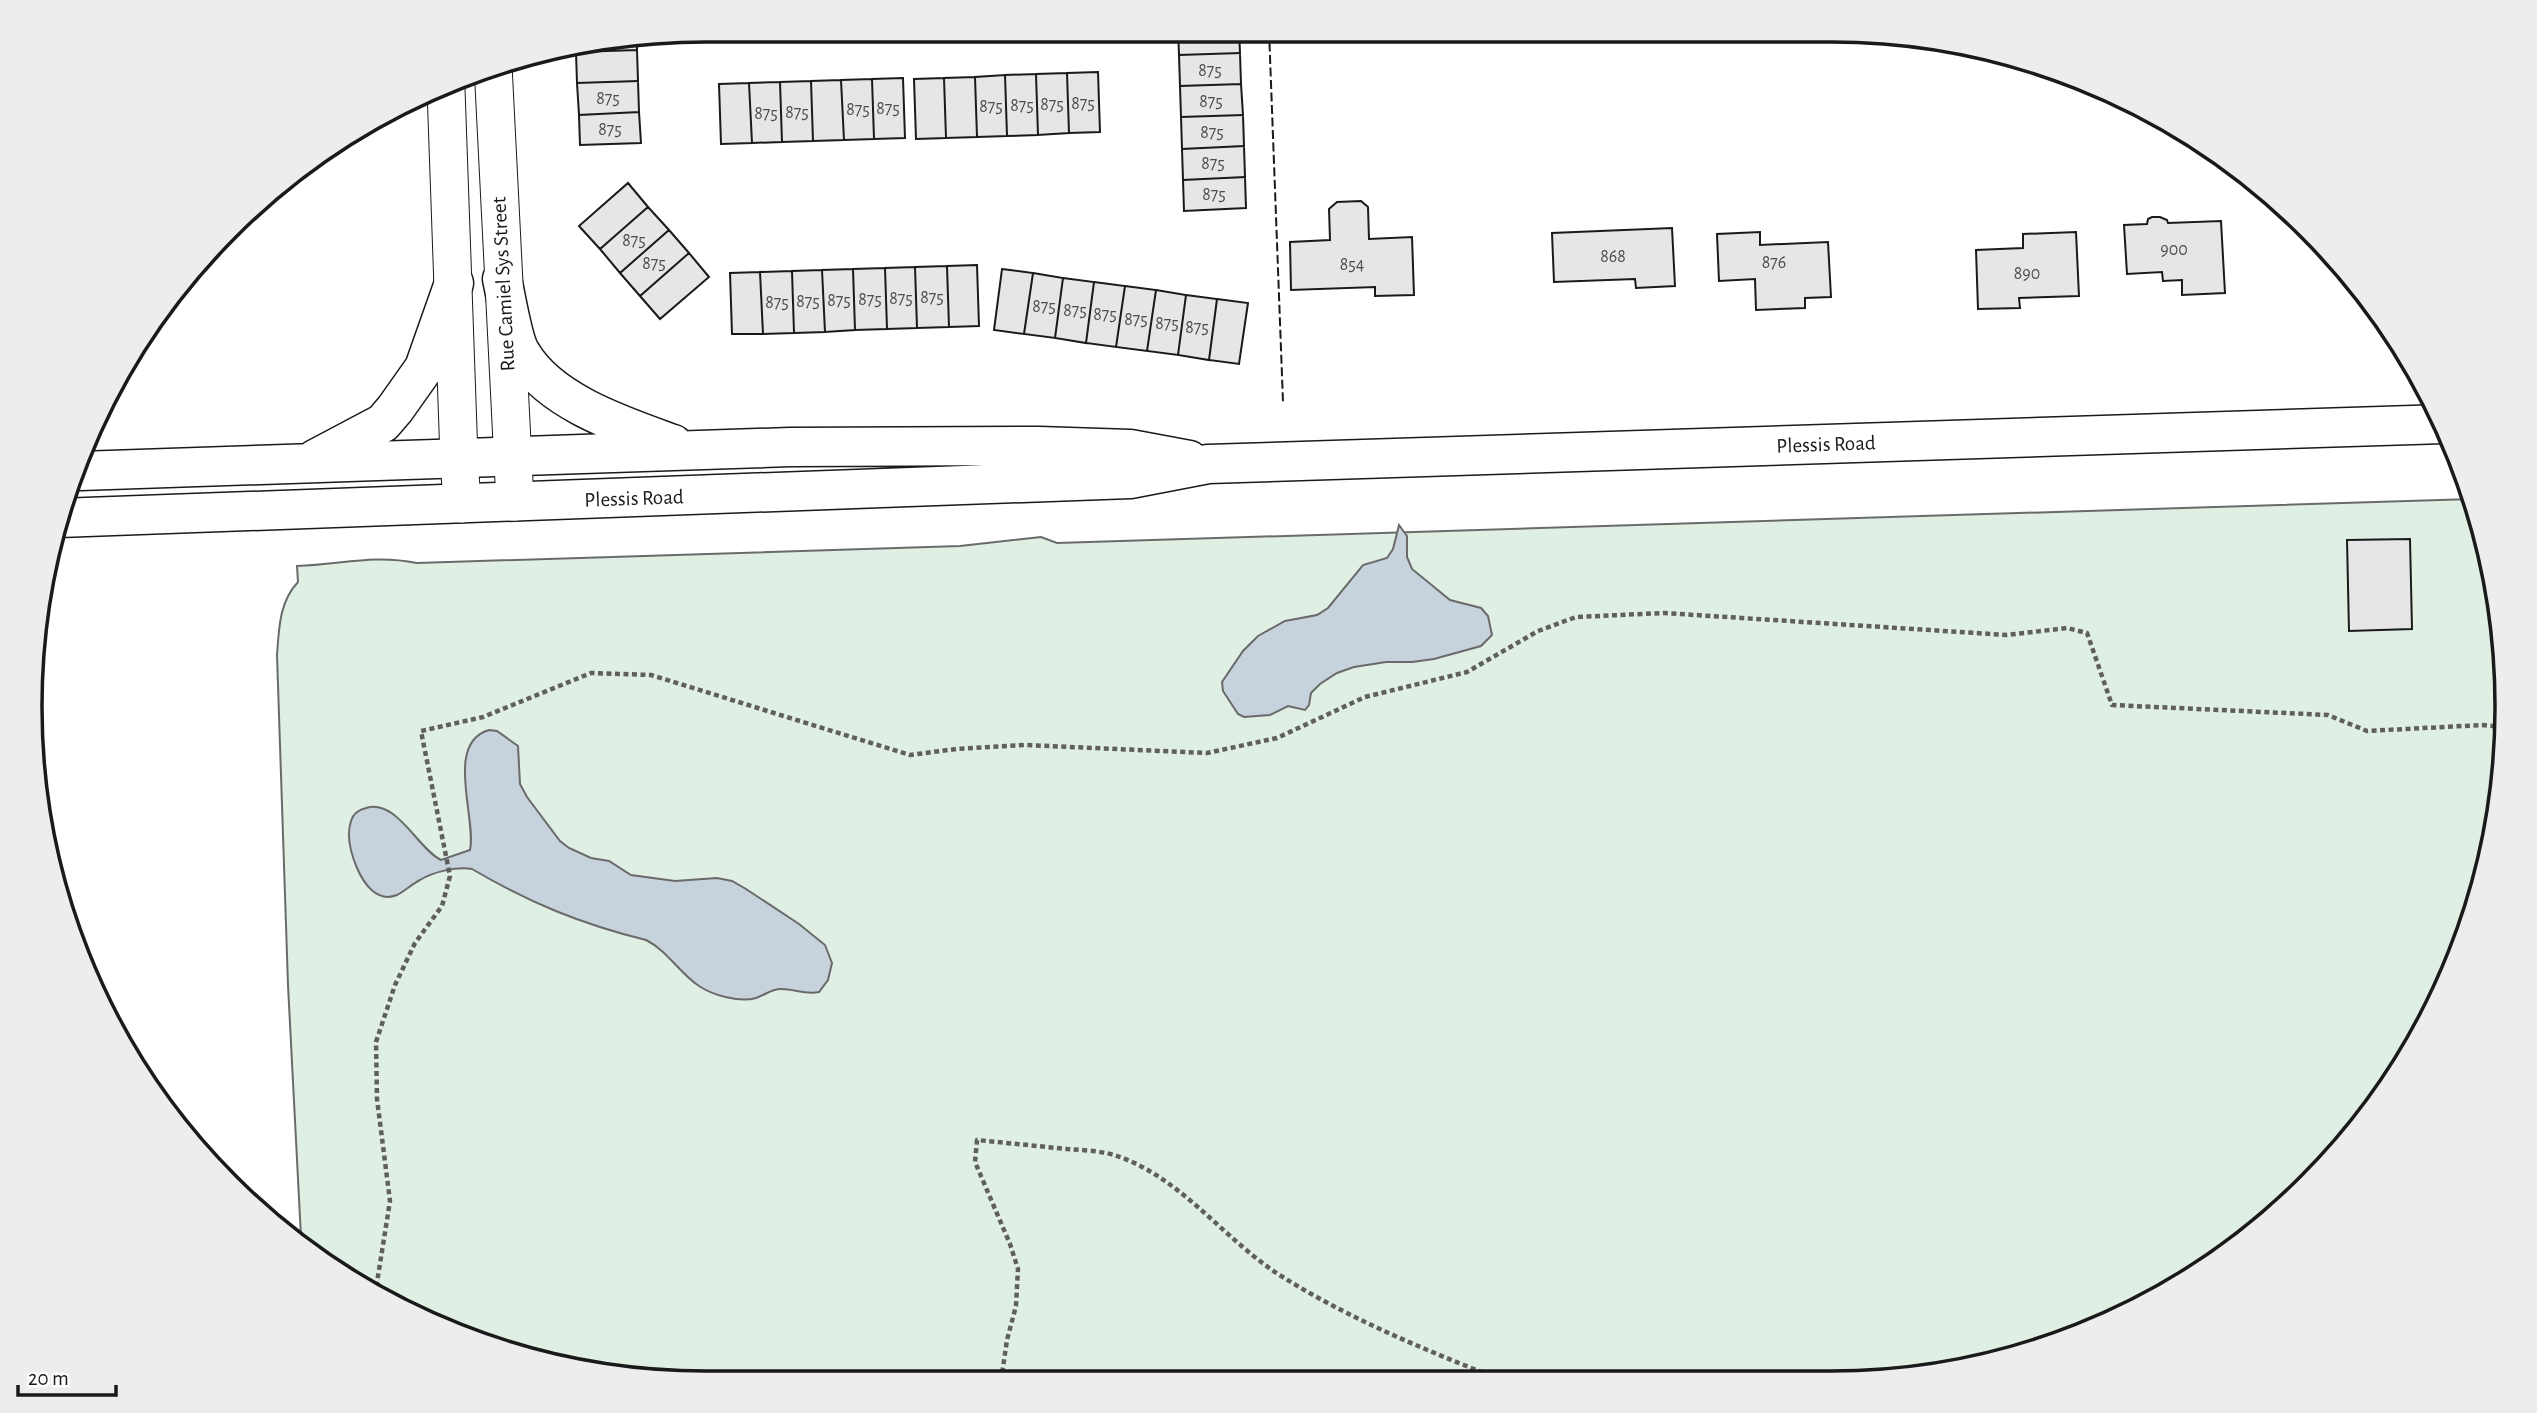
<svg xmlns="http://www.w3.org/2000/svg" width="2537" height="1413" viewBox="0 0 2537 1413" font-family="'Alegreya Sans',sans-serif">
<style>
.green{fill:#e0efe3;stroke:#6a6a6a;stroke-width:2}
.water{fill:#c6d2dc;stroke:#6a6a6a;stroke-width:2}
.building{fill:#e6e6e6;stroke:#1a1a1a;stroke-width:2}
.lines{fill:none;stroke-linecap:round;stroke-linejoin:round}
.minor-casing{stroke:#1a1a1a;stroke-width:39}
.major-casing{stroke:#1a1a1a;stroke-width:41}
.path{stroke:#5f5f5f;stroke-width:4.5;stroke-dasharray:5 3.5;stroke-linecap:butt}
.minor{stroke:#fff;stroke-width:37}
.major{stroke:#fff;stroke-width:38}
.fence{stroke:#1a1a1a;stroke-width:2;stroke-dasharray:9 3.5;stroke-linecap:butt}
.labels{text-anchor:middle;stroke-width:5;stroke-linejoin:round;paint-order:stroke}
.number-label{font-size:18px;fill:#4d4d4d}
.street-label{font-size:21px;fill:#1a1a1a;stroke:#fff}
.rim{fill:none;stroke:#1a1a1a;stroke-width:3.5}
</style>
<rect width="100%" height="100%" fill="#fff"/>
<!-- green -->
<path class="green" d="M 2472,499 L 2484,532 L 2506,663 L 2501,795 L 2471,924 L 2416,1045 L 2309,1185 L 2206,1269 L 2048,1347 L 1918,1378 L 663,1382 L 489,1347 L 368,1292 L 301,1237 L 288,985 L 277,655 C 279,629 279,602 298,582 L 297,566 C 341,565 371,554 417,563 L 960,546 L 1041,537 L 1057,543 Z"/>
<!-- water -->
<path class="water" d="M 1399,525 L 1407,536 L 1407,557 L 1412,569 L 1450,600 L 1481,608 L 1488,616 L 1492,635 L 1481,646 L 1434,659 L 1412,662 L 1386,662 L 1354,667 L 1337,673 L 1320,684 L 1311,693 L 1309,705 L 1305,710 L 1288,706 L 1270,715 L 1244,717 L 1238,714 L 1223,691 L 1222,682 L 1243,651 L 1258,636 L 1285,621 L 1317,615 L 1328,608 L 1363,565 L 1387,558 L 1393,549 Z
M 489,730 L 497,731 L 518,746 L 520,784 L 527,797 L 560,841 L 569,848 L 591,858 L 609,861 L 631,875 L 675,881 L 717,878 L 732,881 L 746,889 L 799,924 L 825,945 L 832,963 L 828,980 L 819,992 C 805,995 795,989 781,989 C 771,989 765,995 756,998 C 740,1003 712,995 699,986 C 679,973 668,951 646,940 C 581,924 530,903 472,869 C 457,866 433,872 420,880 C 412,884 405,891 397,895 C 377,903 364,884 357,868 C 351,854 346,836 351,821 C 353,814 358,810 366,808 C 396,798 418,849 441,860 L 470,850 C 477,819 444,743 489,730 Z"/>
<!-- building -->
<path class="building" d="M 1178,30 L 1239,30 L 1240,53 L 1179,55 Z
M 637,41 L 637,50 L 576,52 L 576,51 Z
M 637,50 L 638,81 L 577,83 L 576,52 Z
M 1240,53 L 1241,84 L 1180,86 L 1179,55 Z
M 1098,72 L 1100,132 L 1069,133 L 1067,73 Z
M 1067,73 L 1069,133 L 1038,135 L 1036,74 Z
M 1036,74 L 1038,135 L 1007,136 L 1005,75 Z
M 1005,75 L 1007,136 L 977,137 L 975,77 Z
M 975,77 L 977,137 L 946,138 L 944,78 Z
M 903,78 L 905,138 L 874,139 L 872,79 Z
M 944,78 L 946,138 L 916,139 L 914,79 Z
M 872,79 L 874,139 L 844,140 L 841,80 Z
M 841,80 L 844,140 L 813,141 L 811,81 Z
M 638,81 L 639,112 L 579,115 L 577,83 Z
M 811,81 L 813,141 L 782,142 L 780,82 Z
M 780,82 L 782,142 L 752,143 L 749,83 Z
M 749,83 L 752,143 L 721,144 L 719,84 Z
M 1241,84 L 1243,115 L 1181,117 L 1180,86 Z
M 639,112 L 641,143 L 580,145 L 579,115 Z
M 1243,115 L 1244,146 L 1182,149 L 1181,117 Z
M 1244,146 L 1245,177 L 1183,180 L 1182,149 Z
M 1245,177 L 1246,208 L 1184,211 L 1183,180 Z
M 628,183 L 648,207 L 600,249 L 579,226 Z
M 1361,201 L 1368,207 L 1369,239 L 1412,237 L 1414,295 L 1375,296 L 1375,287 L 1291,290 L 1290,242 L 1330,240 L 1329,209 L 1337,202 Z
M 648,207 L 669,230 L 620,273 L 600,249 Z
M 2152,217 L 2160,217 L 2167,220 L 2168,223 L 2221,221 L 2225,293 L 2182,295 L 2182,280 L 2163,281 L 2162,272 L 2127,274 L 2124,225 L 2147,224 L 2148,219 Z
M 1672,228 L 1675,286 L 1636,288 L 1635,279 L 1554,282 L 1552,233 Z
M 669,230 L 689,253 L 640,296 L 620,273 Z
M 1760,232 L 1760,245 L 1828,242 L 1831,297 L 1805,298 L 1805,308 L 1756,310 L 1755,279 L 1719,281 L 1717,234 Z
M 2076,232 L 2079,296 L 2019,298 L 2020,308 L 1978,309 L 1976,250 L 2023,248 L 2023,234 Z
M 689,253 L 709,277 L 660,319 L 640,296 Z
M 977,265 L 979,326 L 949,327 L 947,266 Z
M 947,266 L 949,327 L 917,328 L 915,267 Z
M 915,267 L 917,328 L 887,329 L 885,268 Z
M 885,268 L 887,329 L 855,330 L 853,269 Z
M 853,269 L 855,330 L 825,332 L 822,270 Z
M 1002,269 L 1033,273 L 1024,334 L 994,330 Z
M 822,270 L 825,332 L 794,333 L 792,271 Z
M 792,271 L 794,333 L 763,334 L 760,272 Z
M 760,272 L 763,334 L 732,334 L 730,273 Z
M 1033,273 L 1063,278 L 1055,338 L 1024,334 Z
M 1063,278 L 1094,282 L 1086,343 L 1055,338 Z
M 1094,282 L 1125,286 L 1116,347 L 1086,343 Z
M 1125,286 L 1156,290 L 1147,351 L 1116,347 Z
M 1156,290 L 1186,295 L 1178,355 L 1147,351 Z
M 1186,295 L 1217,299 L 1209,360 L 1178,355 Z
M 1217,299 L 1248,303 L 1239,364 L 1209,360 Z
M 2410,539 L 2412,629 L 2349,631 L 2347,540 Z"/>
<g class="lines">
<!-- minor casing -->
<g class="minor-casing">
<path id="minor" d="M 493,65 L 515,502
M 446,89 L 459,458 L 462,504"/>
</g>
<!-- major casing -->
<g class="major-casing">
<path id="major" d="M 502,279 C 506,296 513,341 521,353 C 549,402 623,426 673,444
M 315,459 L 383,423 L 395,409 L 424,368 L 454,283
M 80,471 L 790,447 L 1039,446 L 1130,449 L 1189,460
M 59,518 L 1130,479 L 1208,464 L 2444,424"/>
</g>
<!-- path -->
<path class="path" d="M 375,1295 L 390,1201 L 377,1099 L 376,1042 L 395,985 L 415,943 L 442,906 L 450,876 L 421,731 L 483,717 L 591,673 L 651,675 L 910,755 L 956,749 L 1025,745 L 1207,753 L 1277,738 L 1365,697 L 1467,672 L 1538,631 L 1576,617 L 1664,613 L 2007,635 L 2067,628 L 2087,633 L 2112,705 L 2328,715 L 2367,731 L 2482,725 L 2504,727
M 1001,1381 L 1007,1340 L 1016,1306 L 1018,1269 L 1010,1244 L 975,1162 L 977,1140 C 1007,1143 1037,1146 1067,1149 C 1084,1150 1104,1151 1120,1157 C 1183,1180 1223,1238 1278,1274 C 1347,1318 1423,1349 1499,1379"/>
<!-- minor -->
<use href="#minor" class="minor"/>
<!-- major -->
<use href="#major" class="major"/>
<!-- fence -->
<path class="fence" d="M 1269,30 L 1283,402"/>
</g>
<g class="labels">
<!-- number labels -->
<g class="number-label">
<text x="1210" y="76">875</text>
<text x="608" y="104">875</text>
<text x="1211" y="107">875</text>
<text x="1083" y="109">875</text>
<text x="1052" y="110">875</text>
<text x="1022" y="111">875</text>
<text x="991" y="112">875</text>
<text x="888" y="114">875</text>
<text x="858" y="115">875</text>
<text x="797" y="118">875</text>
<text x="766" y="119">875</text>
<text x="610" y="135">875</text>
<text x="1212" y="138">875</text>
<text x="1213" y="169">875</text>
<text x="1214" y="200">875</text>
<text x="634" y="246">875</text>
<text x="2174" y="255">900</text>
<text x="1613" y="262">868</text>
<text x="1774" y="268">876</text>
<text x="654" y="269">875</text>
<text x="1352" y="270">854</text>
<text x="2027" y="279">890</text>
<text x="932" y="303">875</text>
<text x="901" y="304">875</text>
<text x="870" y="305">875</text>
<text x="839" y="306">875</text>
<text x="808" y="307">875</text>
<text x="777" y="308">875</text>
<text x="1044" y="312">875</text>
<text x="1075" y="316">875</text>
<text x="1105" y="320">875</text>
<text x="1136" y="325">875</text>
<text x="1167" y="329">875</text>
<text x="1197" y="333">875</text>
</g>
<!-- street labels -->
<g class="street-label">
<text transform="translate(503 284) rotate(-93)" y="7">Rue Camiel Sys Street</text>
<text transform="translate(1826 444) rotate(-2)" y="7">Plessis Road</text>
<text transform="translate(634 498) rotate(-2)" y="7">Plessis Road</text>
</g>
</g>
<!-- crop -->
<path d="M0 0H2537V1413H0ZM706 42H1831A664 664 0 0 1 2495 706V707A664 664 0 0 1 1831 1371H706A664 664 0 0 1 42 707V706A664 664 0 0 1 706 42Z" fill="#ededed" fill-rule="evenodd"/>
<path class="rim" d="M706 42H1831A664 664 0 0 1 2495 706V707A664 664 0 0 1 1831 1371H706A664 664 0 0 1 42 707V706A664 664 0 0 1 706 42Z"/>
<!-- scale -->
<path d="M18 1385v10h98v-10" fill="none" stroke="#1a1a1a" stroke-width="3.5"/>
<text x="28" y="1385" font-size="21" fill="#1a1a1a" stroke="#ffffff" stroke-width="5" paint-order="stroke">20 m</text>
</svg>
